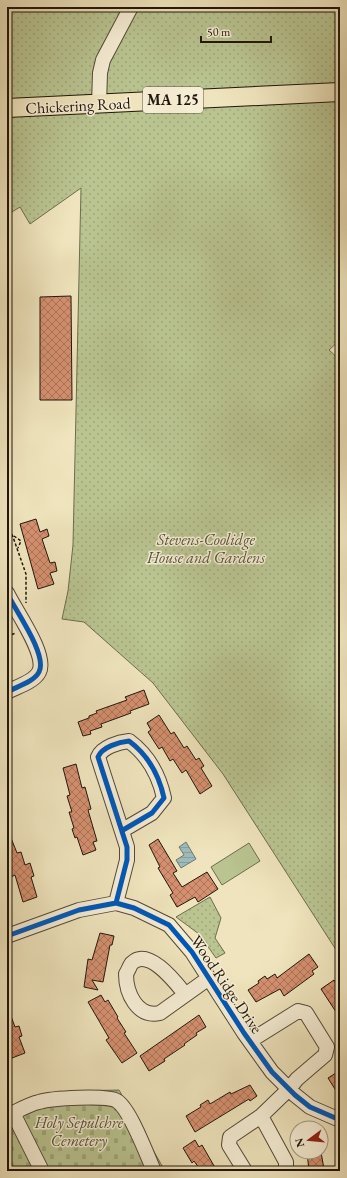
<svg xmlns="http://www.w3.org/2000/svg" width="347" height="1178" viewBox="0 0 347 1178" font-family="'EB Garamond',serif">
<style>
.grass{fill:url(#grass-dots);stroke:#6d6c4e}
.cemetery{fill:url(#cemetery-stones);stroke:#6d6c4e}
.pitch{fill:#b9c491;stroke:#6d6c4e}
.water{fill:url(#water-rules);stroke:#6c7975}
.building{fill:url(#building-cross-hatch);stroke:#21150b}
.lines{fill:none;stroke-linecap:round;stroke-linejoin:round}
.minor-casing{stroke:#544938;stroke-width:16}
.major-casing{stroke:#21150b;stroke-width:20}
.path{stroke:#21150b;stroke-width:1.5;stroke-dasharray:3 2;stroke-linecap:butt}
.minor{stroke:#f5edd4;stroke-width:14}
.major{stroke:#efe4bd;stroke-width:18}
.cycleway-casing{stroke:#f5edd4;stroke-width:8}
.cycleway{stroke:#0057b8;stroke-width:5}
.labels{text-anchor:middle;stroke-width:3;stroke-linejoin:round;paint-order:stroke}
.shield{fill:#f5edd4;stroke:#615647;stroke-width:1}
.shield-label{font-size:15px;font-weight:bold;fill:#21150b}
.street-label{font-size:16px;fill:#21150b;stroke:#f5edd4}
.park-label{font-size:16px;font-style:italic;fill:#56523a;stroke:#f5edd4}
</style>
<defs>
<pattern id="grass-dots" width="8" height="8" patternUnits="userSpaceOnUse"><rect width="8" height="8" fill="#b9c491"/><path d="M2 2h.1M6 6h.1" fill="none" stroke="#9fa87c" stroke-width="1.8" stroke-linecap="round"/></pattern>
<pattern id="cemetery-stones" width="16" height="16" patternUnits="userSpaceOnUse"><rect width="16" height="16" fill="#b9c491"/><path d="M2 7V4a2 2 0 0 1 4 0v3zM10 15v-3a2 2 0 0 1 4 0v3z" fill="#9fa87c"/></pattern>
<pattern id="water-rules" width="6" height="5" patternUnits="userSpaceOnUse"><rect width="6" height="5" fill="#9ebcbb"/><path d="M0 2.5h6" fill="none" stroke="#88a19f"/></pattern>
<pattern id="building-cross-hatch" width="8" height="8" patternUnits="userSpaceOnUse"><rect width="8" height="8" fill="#d59070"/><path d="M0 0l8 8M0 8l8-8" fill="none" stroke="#ac745a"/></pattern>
</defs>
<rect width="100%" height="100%" fill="#efe4bd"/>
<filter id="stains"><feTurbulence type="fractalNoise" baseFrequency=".005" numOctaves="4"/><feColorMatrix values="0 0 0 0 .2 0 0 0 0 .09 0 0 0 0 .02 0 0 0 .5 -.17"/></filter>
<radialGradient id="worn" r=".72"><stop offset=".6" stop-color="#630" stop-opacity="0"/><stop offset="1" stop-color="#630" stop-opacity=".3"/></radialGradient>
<!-- grass -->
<path class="grass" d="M 7,7 L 340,7 L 340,340 L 329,350 L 340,360 L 340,956 L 223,774 L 153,683 L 84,622 L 62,619 L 68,591 L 73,545 L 81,188 L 30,224 L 20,207 L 7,215 Z
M 210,897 L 221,918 L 215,938 L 225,953 L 216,958 L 199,934 L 176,917 Z"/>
<!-- cemetery -->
<path class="cemetery" d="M 119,1090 L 165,1171 L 7,1171 L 7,1113 L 30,1100 L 70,1091 Z"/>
<!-- pitch -->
<path class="pitch" d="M 249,843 L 260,861 L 222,885 L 211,867 Z"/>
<!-- water -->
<path class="water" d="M 186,842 L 196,859 L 181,868 L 176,860 L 184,855 L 179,847 Z"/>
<!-- building -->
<path class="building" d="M 71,296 L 72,400 L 40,400 L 40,297 Z
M 36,519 L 40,532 L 47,529 L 49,536 L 42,539 L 50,563 L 55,562 L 57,571 L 50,573 L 54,584 L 38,589 L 20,524 Z
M 144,690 L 149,704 L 130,711 L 131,713 L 101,724 L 102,727 L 90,731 L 91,734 L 83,736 L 78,722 L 89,718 L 89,716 L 97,713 L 96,711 L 127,700 L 125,697 Z
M 159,715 L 171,734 L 174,732 L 184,748 L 187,746 L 196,760 L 199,758 L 204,766 L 201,768 L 212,786 L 200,794 L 186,770 L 182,773 L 173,759 L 170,761 L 162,747 L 159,749 L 148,732 L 151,730 L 147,723 Z
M 76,764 L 82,788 L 85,787 L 91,809 L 88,810 L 97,841 L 93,842 L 96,850 L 83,855 L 77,837 L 75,838 L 72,829 L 74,828 L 69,812 L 72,812 L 67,796 L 70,795 L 63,768 Z
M 7,828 L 17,853 L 21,852 L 25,865 L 30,863 L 34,876 L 31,877 L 37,897 L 23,902 L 15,875 L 11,877 L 7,866 Z
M 158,839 L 177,871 L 173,873 L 182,887 L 207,872 L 218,889 L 198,902 L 195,897 L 177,907 L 170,895 L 173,893 L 158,868 L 160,867 L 149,845 Z
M 100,933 L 114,936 L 112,945 L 110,945 L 103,982 L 92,980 L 98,990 L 84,987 L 88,959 L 92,960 Z
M 309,954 L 318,967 L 312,971 L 314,974 L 284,996 L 280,989 L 256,1002 L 248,990 L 259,983 L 258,981 L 265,976 L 267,979 L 275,974 L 277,978 Z
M 334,980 L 340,989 L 340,1018 L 321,989 Z
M 101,995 L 105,1002 L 108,1000 L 118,1017 L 117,1018 L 126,1032 L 124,1033 L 137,1053 L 122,1063 L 106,1040 L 109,1038 L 88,1002 Z
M 8,1008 L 15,1027 L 19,1026 L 22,1036 L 19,1037 L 25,1053 L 12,1058 L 9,1051 L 7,1052 L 7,1009 Z
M 199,1015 L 206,1027 L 196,1033 L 197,1035 L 184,1044 L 185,1045 L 164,1059 L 165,1061 L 149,1071 L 140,1056 Z
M 336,1073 L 340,1073 L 340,1097 L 328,1078 Z
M 250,1085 L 257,1096 L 250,1101 L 249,1099 L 195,1132 L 186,1116 L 201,1107 L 200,1105 L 208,1100 L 210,1104 L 230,1092 L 231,1094 Z
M 195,1140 L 199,1147 L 202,1145 L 217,1171 L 201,1171 L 194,1161 L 192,1163 L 183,1148 Z
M 307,1152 L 321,1152 L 324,1169 L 322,1171 L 309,1171 Z"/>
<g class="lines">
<!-- minor casing -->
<g class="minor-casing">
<path id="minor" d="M 99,104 L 100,73 L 103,60 L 131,7
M 7,593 C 15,610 48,655 39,672 C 34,682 16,687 7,692
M 116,903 L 127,860 L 127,847 L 98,757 C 102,747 119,742 129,741 C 148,755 159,775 164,798 L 152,813 L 123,830
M 7,936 L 79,910 L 116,903 L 134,908 L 169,925 L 192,952 L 244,1033 L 272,1072 L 295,1095 L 310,1107 L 340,1120
M 185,994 C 176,983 149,947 132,963 C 130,965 128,971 126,974 C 126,993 137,1018 160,1013 L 209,978
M 250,1041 L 298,1011 L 306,1013 L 327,1047 L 325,1055 L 297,1079 L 289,1089 L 261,1116
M 13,1113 C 21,1109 30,1104 39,1102 C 51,1098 108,1095 117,1101 C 130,1109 147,1155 154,1171
M 7,1116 L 13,1113 L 42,1171
M 245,1171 L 229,1145 L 230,1137 L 261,1116 L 286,1162 L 286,1171"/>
</g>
<!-- major casing -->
<g class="major-casing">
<path id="major" d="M 7,108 L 340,92"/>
</g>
<!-- path -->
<path class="path" d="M 7,520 L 26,574 L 26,603
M 14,536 L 21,541 L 18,548
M 7,636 L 16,633"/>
<!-- minor -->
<use href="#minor" class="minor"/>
<!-- major -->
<use href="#major" class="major"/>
<!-- cycleway casing -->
<g class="cycleway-casing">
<path id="cycleway" d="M 7,593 C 15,610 48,655 39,672 C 34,682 16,687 7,692
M 116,903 L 127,860 L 127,847 L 98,757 C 102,747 119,742 129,741 C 148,755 159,775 164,798 L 152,813 L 123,830
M 7,936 L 79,910 L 116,903 L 134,908 L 169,925 L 192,952 L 244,1033 L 272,1072 L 295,1095 L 310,1107 L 340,1120"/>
</g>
<!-- cycleway -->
<use href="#cycleway" class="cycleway"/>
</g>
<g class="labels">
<!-- shield labels -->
<rect class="shield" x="143" y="87" width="60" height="26" rx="3"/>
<g class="shield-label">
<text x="173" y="105">MA 125</text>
</g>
<!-- street labels -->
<g class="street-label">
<text transform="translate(78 105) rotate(-3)" y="6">Chickering Road</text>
<text transform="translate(227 984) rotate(56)" y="6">Wood Ridge Drive</text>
</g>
<!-- park labels -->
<g class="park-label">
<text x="206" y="545">Stevens-Coolidge<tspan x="206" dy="18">House and Gardens</tspan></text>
<text x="79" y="1128">Holy Sepulchre<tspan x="79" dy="18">Cemetery</tspan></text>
</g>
</g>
<!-- margin -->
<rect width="347" height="1178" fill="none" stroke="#efe4bd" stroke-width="24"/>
<rect x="8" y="8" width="331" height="1162" fill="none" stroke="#21150b" stroke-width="2"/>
<rect x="12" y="12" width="323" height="1154" fill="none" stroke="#21150b"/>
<!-- north arrow -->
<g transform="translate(309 1140) rotate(254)"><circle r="19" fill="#f5edd4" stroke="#a09784"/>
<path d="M0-3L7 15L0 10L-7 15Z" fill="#8f2418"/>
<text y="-6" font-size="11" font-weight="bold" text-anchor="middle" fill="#21150b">N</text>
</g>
<!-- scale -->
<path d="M201 36v6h70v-6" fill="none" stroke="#21150b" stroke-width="2"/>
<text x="207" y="36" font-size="12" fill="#21150b" stroke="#f5edd4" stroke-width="3" paint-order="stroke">50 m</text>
<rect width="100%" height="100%" filter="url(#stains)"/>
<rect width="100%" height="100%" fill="url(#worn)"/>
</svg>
